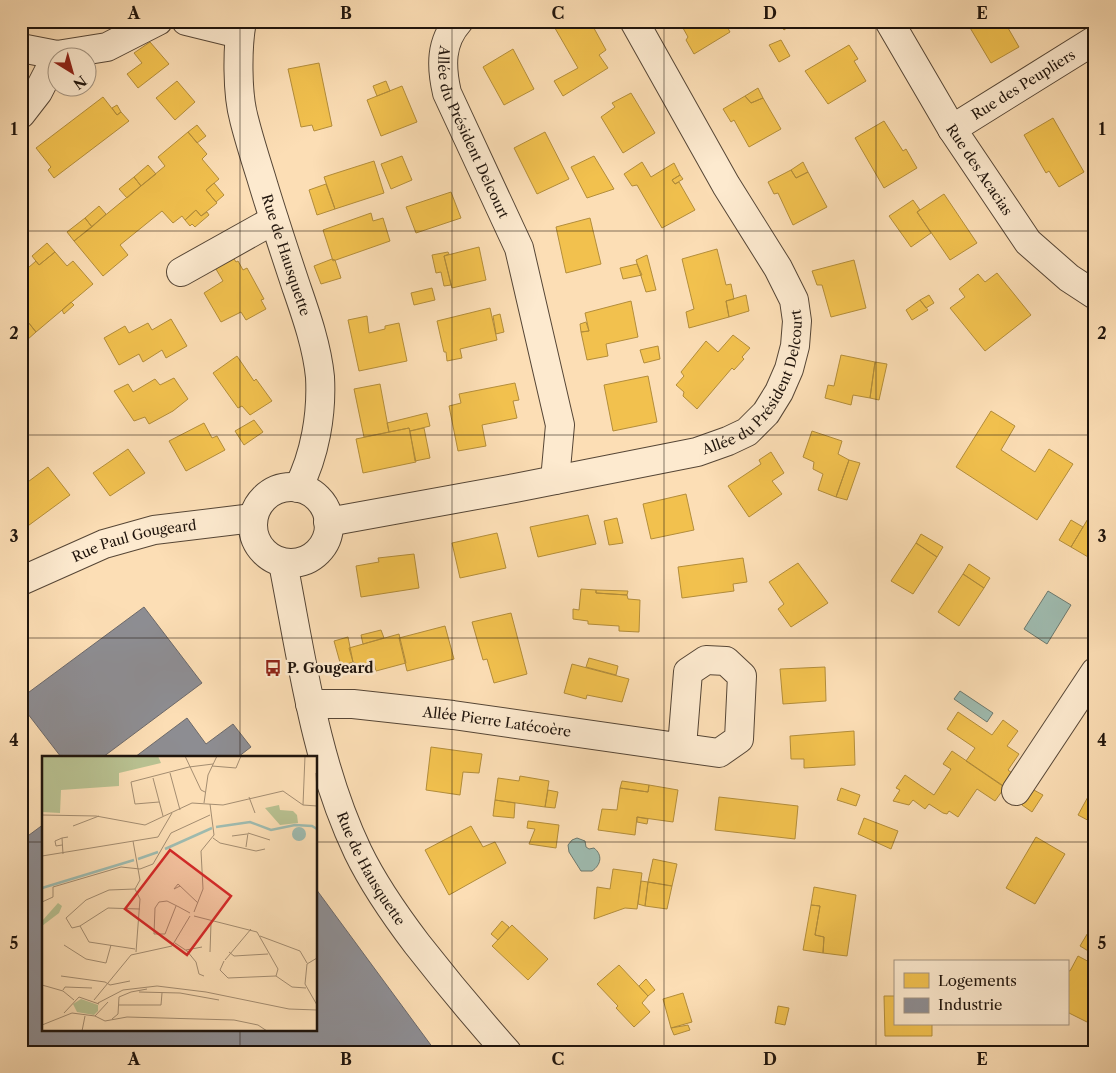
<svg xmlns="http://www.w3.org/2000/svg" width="1116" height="1073" viewBox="0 0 1116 1073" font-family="'Libre Caslon Text',serif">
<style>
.water{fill:#9fbcb1;stroke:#6c796f}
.homes{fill:#f2c14e;stroke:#b38d3a}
.industry{fill:#8d8d92;stroke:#6c696a}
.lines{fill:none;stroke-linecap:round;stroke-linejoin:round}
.minor-casing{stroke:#564636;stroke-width:30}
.minor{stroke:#fdeacf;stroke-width:28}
.grid{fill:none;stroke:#1f140c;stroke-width:1;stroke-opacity:0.55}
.labels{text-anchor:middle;stroke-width:5;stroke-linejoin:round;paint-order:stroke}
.street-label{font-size:14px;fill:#1f140c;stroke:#fdeacf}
.poi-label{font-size:14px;font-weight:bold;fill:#1f140c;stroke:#fdeacf;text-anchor:start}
.inset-river{fill:none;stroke:#9fbcb1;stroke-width:2.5}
.inset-road{fill:none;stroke:#a48d71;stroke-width:1}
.view{fill:#d62828;fill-opacity:0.15;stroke:#d62828;stroke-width:2.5}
.inset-edge{fill:none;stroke:#1f140c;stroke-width:2.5}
.neatline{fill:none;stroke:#1f140c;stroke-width:2}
.grid-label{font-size:16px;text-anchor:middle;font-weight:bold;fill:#1f140c}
</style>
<rect width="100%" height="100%" fill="#fcdeb5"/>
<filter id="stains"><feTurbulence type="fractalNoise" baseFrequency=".004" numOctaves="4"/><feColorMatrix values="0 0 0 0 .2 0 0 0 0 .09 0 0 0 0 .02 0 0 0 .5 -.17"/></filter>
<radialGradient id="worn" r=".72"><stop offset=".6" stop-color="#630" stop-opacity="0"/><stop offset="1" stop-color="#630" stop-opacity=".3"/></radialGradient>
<!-- water -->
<path class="water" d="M 1048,591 L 1071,605 L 1047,644 L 1024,629 Z
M 960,691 L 993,713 L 987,722 L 954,699 Z
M 577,838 L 585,841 L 586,847 L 589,849 L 594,848 C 603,855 601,865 592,871 L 581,871 L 569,852 L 568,845 L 572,840 Z"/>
<!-- homes -->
<path class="homes" d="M 556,21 L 590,21 L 606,50 L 599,55 L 608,68 L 563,96 L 554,81 L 578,68 L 552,23 Z
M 679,21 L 724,21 L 730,32 L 694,54 L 686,40 L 688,37 Z
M 778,21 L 796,21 L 784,30 Z
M 966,21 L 1004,21 L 1019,47 L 991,63 Z
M 781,40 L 790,56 L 779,62 L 769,45 Z
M 150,42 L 169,64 L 138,88 L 127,74 L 142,63 L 134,53 Z
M 849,45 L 858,59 L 854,61 L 866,81 L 828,104 L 805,71 Z
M 513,49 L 534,89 L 504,105 L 483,67 Z
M 319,63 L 332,126 L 314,131 L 312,125 L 301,127 L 288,69 Z
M 177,81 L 195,102 L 175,120 L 156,98 Z
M 386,81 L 390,91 L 377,96 L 373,86 Z
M 402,86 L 417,122 L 381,136 L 367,100 Z
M 758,88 L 763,98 L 751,103 L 745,96 Z
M 631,93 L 655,133 L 623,153 L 601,117 L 615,107 L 612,103 Z
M 745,96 L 751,103 L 763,98 L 781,129 L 749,147 L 734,120 L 731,122 L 723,109 Z
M 103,97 L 117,115 L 121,112 L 129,121 L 54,178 L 48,170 L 51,167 L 36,148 Z
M 117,105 L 121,112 L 117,115 L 112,108 Z
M 1053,118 L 1084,172 L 1059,187 L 1049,171 L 1046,173 L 1024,135 Z
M 884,121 L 903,151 L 906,149 L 917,168 L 884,188 L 855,138 Z
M 197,125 L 206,136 L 197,143 L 188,132 Z
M 188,132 L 207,154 L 202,159 L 219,179 L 206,190 L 217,203 L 201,216 L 196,210 L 185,220 L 182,216 L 173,223 L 162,211 L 120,245 L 128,255 L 103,276 L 74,241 L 165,166 L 158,157 Z
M 545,132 L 569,179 L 537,194 L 514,148 Z
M 402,156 L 412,180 L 391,189 L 381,164 Z
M 594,156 L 614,189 L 587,198 L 571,167 Z
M 374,161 L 384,193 L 335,209 L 324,177 Z
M 642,162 L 651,177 L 674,163 L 680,175 L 672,180 L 675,184 L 679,182 L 695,210 L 662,228 L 637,185 L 632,186 L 624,174 Z
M 803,162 L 808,172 L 796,178 L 791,170 Z
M 148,165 L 156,174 L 141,186 L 134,177 Z
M 791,170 L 796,178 L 808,172 L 827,207 L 793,225 L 778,193 L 774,194 L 768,182 Z
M 680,175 L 683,179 L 675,184 L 672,180 Z
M 134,177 L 141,186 L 127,198 L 119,189 Z
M 214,183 L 224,195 L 216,202 L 206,190 Z
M 326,184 L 335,209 L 317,215 L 309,190 Z
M 451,192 L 461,218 L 416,233 L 406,207 Z
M 944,194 L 977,243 L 950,260 L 917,212 Z
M 913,200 L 920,210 L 917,212 L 931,233 L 911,247 L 889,216 Z
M 99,206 L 106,214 L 92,227 L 85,218 Z
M 196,210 L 201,216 L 207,212 L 209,215 L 195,227 L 192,224 L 190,226 L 185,220 Z
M 371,213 L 373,221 L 383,218 L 390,241 L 333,261 L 323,230 Z
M 85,218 L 92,227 L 74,241 L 67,232 Z
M 590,218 L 601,264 L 566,273 L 556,227 Z
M 47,243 L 55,252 L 39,265 L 32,256 Z
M 479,247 L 486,280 L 452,288 L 444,256 Z
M 717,249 L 726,285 L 731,284 L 734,299 L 726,301 L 729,317 L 689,328 L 686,312 L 694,309 L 682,259 Z
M 55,252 L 67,266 L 73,261 L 93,284 L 36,332 L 24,317 L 21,319 L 21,274 L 36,261 L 39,265 Z
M 448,252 L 449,254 L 444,256 L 451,285 L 444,286 L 441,272 L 436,273 L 432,255 Z
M 231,254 L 236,262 L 238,261 L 243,270 L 247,268 L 264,299 L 261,300 L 266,309 L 246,320 L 241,312 L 221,322 L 204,293 L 223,281 L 213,264 Z
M 647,255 L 656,290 L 646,292 L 636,260 Z
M 332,259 L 335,260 L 341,278 L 321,284 L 314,266 Z
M 854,260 L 866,308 L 831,317 L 822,285 L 817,285 L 812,271 Z
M 637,264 L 642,275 L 623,279 L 620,268 Z
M 997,273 L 1031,315 L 985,351 L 950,308 L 965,297 L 959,289 L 978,274 L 985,282 Z
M 432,288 L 435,300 L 414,305 L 411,293 Z
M 746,295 L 749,311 L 729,317 L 726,301 Z
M 929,295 L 934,303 L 926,308 L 920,300 Z
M 920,300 L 928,310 L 912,320 L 906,310 Z
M 631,301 L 638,337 L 606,344 L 608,356 L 587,360 L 581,332 L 589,331 L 585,313 Z
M 71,302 L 74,305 L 64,314 L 62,310 Z
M 490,308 L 497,340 L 460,349 L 462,358 L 447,361 L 446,352 L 444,352 L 437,321 Z
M 500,314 L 504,332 L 496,334 L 493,316 Z
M 367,316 L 369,333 L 385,329 L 385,326 L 399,323 L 407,361 L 359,371 L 348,320 Z
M 24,317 L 36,332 L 27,340 L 21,333 L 21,319 Z
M 171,319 L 187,346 L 166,358 L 162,350 L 143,362 L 139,354 L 119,365 L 104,338 L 125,326 L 129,333 L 148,323 L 152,330 Z
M 586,322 L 589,331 L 581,332 L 580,324 Z
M 733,335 L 750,348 L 742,357 L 744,359 L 734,370 L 732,368 L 697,409 L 683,396 L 684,392 L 676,385 L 684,376 L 681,372 L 706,341 L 718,352 Z
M 658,346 L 660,359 L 644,363 L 640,350 Z
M 841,355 L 875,362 L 870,398 L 853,395 L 851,405 L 825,398 L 828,385 L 834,386 Z
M 237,356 L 254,381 L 256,379 L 272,401 L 250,415 L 242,406 L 238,408 L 213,373 Z
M 875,362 L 887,364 L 879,400 L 870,398 Z
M 648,376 L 657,422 L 613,431 L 604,385 Z
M 174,378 L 188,399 L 173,411 L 149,424 L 145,417 L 134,421 L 114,391 L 128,384 L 133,392 L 155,379 L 160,385 Z
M 515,383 L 519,400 L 513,401 L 517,418 L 482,425 L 486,446 L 458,451 L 449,406 L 461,403 L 459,394 Z
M 380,384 L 389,432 L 364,437 L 354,389 Z
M 991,411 L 1015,426 L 1001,450 L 1035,472 L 1049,449 L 1073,464 L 1037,520 L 956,467 Z
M 427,413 L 430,426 L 410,431 L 409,428 L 389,432 L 387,423 Z
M 254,420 L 263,432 L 244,445 L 235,431 Z
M 204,423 L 212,438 L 217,436 L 225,450 L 186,471 L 169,441 Z
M 409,428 L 416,462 L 363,473 L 356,439 Z
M 424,428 L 430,458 L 415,461 L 410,431 Z
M 812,431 L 842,441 L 838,454 L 849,460 L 836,497 L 818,490 L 823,474 L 813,469 L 814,462 L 803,457 Z
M 128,449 L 145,473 L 110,496 L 93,473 Z
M 771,452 L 784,473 L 772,481 L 782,494 L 749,517 L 728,486 L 761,464 L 759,460 Z
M 849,460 L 860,463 L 847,500 L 836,497 Z
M 48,467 L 70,495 L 21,531 L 21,487 Z
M 686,494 L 694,530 L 651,539 L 643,504 Z
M 1095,507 L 1095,561 L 1071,547 Z
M 588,515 L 596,544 L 538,557 L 530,527 Z
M 617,518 L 623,543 L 609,545 L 604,521 Z
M 1071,520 L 1083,527 L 1071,547 L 1059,540 Z
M 497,533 L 506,568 L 460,578 L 452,543 Z
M 921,534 L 943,547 L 937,557 L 916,543 Z
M 916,543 L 937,557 L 913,594 L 891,581 Z
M 414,554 L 419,588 L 361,597 L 356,566 L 379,562 L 378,558 Z
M 743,558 L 747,582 L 733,584 L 734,591 L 682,598 L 678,567 Z
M 798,563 L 828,603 L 791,627 L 778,609 L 784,604 L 769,582 Z
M 969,564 L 990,578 L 984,588 L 963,574 Z
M 963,574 L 984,588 L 959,626 L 938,612 Z
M 581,589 L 596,590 L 596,593 L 627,595 L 628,599 L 640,600 L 639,632 L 619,631 L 619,626 L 588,624 L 588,621 L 573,619 L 573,609 L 579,610 Z
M 596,590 L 628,591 L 627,595 L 596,593 Z
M 511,613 L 527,674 L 494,683 L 487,659 L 483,660 L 472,622 Z
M 445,626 L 454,659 L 407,671 L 399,638 Z
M 381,630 L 384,638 L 363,644 L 361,635 Z
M 399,634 L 406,663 L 376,671 L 374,663 L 361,666 L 353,662 L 349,648 Z
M 348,637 L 353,662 L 341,666 L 334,641 Z
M 589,658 L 618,666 L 616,675 L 586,667 Z
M 572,664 L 629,679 L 622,702 L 587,695 L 586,699 L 564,693 Z
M 825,667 L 826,701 L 783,704 L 780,669 Z
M 958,712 L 992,735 L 1003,720 L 1018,731 L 1007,746 L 1019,754 L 1008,770 L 1016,776 L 1007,789 L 966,761 L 975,748 L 947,729 Z
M 854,731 L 855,765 L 804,768 L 804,759 L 791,759 L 790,736 Z
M 431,747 L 482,754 L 479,773 L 463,772 L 460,795 L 426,790 Z
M 952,751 L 1005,787 L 995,801 L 977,789 L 958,817 L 949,811 L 947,814 L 943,813 L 929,804 L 925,809 L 913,800 L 909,805 L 893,801 L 900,790 L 896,788 L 905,775 L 934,795 L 951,769 L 943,764 Z
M 520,776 L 549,781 L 545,807 L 495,800 L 498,778 L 519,781 Z
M 622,781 L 649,785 L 648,792 L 620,788 Z
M 1095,784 L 1095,824 L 1078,815 Z
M 649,785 L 678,790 L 673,822 L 637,817 L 635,835 L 598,830 L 602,809 L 617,810 L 620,788 L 648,792 Z
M 841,788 L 860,795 L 856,806 L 837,800 Z
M 1032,789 L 1043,795 L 1032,812 L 1022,805 Z
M 548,790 L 558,792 L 555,808 L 545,807 Z
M 719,797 L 798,806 L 795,839 L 715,830 Z
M 495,800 L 515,803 L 514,818 L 493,816 Z
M 637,817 L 648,819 L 647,824 L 637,822 Z
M 864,818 L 898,831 L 891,849 L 858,834 Z
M 528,821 L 559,825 L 556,848 L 529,844 L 535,829 L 527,828 Z
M 471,826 L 483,847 L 495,842 L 506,863 L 449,895 L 425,850 Z
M 1036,837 L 1065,854 L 1035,904 L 1006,888 Z
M 653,859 L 677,864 L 672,886 L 648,882 Z
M 613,869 L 642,873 L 637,909 L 625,908 L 594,919 L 597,887 L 610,889 Z
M 641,881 L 648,882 L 645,906 L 638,904 Z
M 648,882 L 672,886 L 667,909 L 645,906 Z
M 814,887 L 856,895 L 847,956 L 823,953 L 824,937 L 815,935 L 820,906 L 811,905 Z
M 811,905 L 820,906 L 815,935 L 824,937 L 823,953 L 803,950 Z
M 502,921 L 509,927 L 498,940 L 491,934 Z
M 1095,921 L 1095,955 L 1080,946 Z
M 512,925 L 548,959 L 528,980 L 492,946 Z
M 1078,956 L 1095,965 L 1095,1026 L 1067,1012 L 1067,970 L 1070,971 Z
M 619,965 L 648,996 L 642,1003 L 650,1012 L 634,1027 L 616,1008 L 618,1006 L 597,984 Z
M 646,979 L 655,990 L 648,996 L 639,986 Z
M 683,993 L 692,1022 L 671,1028 L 663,999 Z
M 884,996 L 895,996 L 895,1024 L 932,1024 L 932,1036 L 885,1036 Z
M 778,1006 L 789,1008 L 785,1025 L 775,1023 Z
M 688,1025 L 690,1030 L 674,1035 L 671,1028 Z"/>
<!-- industry -->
<path class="industry" d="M 144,607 L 202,683 L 103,757 L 61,757 L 21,705 L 21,698 Z
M 187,718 L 206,744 L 233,724 L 251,747 L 238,757 L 135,757 Z
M 44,824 L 44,1029 L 316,1029 L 316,889 L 436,1052 L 21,1052 L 21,841 Z"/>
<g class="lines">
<!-- minor casing -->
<g class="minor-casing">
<g id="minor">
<path d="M 186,21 L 239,34"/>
<path id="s1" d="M 242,21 C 237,47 237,94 244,119 C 249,139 255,158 261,177 C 272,214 284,250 296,286 C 306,315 317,346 320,377 C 322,414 315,455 298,488"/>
<path id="s2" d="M 459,21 C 440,42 441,67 447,93 L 519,248 L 560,425 L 555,480"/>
<path id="s3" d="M 889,21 L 952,129 L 1028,242 L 1069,278 L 1095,295"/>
<path d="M 21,48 L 57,55 L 107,47 L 158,21"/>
<path d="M 21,114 L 38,92 L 57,55"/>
<path id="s4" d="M 952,129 L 1095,40"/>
<path d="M 181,272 L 274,220"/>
<circle cx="291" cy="525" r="38"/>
<path id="s5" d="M 328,522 L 515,488 L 697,452 L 728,441 L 747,432 L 766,413 L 779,392 L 789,369 L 795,346 L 797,321 L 794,300 L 778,268 L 726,185 L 634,21"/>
<path id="s6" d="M 283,563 C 302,660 315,762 358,852 C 374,885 395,915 417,944 C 446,981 476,1017 507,1052"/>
<path id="s7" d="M 21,581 L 104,544 L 154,530 L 253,518"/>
<path id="s8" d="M 310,704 L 353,704 L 453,715 L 719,753 L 739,739 L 742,676 L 726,661 L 706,660 L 688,672 L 682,747"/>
<path d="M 1016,791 L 1095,672"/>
</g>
</g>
<!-- minor -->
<use href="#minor" class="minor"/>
</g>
<!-- grid -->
<path class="grid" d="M 240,21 L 240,757M 452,21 L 452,1052M 664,21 L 664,1052M 876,21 L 876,1052M 21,231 L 1095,231M 21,435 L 1095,435M 21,638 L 1095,638M 21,842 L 44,842M 316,842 L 1095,842M 240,1029 L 240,1052"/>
<!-- icons -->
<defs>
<g id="bus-bare" transform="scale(1.35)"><path d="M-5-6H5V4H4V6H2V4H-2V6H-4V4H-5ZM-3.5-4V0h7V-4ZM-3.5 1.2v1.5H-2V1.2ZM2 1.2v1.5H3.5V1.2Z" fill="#8f2418" stroke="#fdeacf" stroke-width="2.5" paint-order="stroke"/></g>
</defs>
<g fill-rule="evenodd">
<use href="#bus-bare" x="273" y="668"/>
</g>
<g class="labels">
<!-- street labels -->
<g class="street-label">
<text dy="5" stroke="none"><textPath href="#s4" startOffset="84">Rue des Peupliers</textPath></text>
<text dy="5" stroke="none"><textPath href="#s2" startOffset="121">Allée du Président Delcourt</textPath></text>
<text dy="5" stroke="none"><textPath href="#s3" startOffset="174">Rue des Acacias</textPath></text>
<text dy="5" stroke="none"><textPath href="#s1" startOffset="241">Rue de Hausquette</textPath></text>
<text dy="5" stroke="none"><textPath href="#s5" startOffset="474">Allée du Président Delcourt</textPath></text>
<text dy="5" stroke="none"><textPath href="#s7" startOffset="121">Rue Paul Gougeard</textPath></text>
<text dy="5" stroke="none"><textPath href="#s8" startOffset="188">Allée Pierre Latécoère</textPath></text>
<text dy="5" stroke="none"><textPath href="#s6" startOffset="320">Rue de Hausquette</textPath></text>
</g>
<!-- poi labels -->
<g class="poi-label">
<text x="287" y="673">P. Gougeard</text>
</g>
</g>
<!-- overview -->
<g transform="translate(42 756)">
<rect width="275" height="275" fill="#fcdeb5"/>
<path d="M 0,0 L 116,0 L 119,7 L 77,17 L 77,30 L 19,34 L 18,57 L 0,56 ZM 237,49 L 238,54 L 251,55 L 255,59 L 256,67 L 238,69 L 223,52 ZM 16,147 L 20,150 L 17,157 L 0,170 L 0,165 ZM 39,243 L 56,249 L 56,255 L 52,259 L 35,256 L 31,248 Z" fill="#b9c292"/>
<path d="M250 78a7 7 0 1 1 14 0a7 7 0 1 1-14 0Z" fill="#9fbcb1"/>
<path class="inset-river" d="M 174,71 L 208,66 L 229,74 L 253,69 L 270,70 L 275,73M 123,93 L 170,72M 96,103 L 116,96M 0,132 L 92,104"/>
<path class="inset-road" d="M 143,0 L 159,34 L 163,36M 170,10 L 194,12 L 199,0M 128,17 L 138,54M 274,17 L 275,35M 111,22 L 121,60M 207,41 L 213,57M 117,46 L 93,48 L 89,26 L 147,11 L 171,8M 162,47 L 166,19 L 175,0M 261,49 L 263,0M 0,59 L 54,60 L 103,69 L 150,47 L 181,49 L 241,35 L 261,49 L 275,50M 31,70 L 57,60M 190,80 L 205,78M 20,82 L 13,85 L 14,90 L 20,89M 171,82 L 178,87 L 214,95 L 223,93M 91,85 L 98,124 L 93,133 L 98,143 L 94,196M 204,91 L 206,77 L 228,84M 21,98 L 20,82 L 26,81M 0,100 L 116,81 L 130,57M 138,130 L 132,133 L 136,128 L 156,147M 0,146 L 11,141 L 11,131 L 79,111 L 98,113 L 111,108 L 129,77 L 168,59M 134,150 L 123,178 L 112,178 L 113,152 L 117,146 L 125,145 L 137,151 L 148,157M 152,156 L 161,133 L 159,95 L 172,79 L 168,48M 152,160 L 215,176 L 236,213 L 234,220M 38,170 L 30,172 L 24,162 L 44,144 L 67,134 L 93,133M 38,170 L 66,152 L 98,153M 38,170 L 47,186 L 93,193M 218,180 L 258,195 L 265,207M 133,187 L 145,195 L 154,206 L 157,218 L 162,220M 22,189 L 44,203 L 64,207 L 69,189M 144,194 L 160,191M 168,196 L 169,167M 187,196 L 192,200 L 226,198M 275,202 L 265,208 L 263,228 L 275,249M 183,204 L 209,173M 182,205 L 178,214 L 186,222 L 234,220M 19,220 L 63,226 L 68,229 L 88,225M 234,220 L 250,231 L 264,232M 0,229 L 21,235 L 32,244M 21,234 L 23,231 L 50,232M 89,236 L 105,233M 97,236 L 138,237 L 177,244M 52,244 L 89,199 L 130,190 L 148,160M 56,247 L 81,234 L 115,230 L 164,236 L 247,253 L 275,254M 77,249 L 119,249 L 120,237M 22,257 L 37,241 L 57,248M 53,260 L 63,265 L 85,261 L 192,264 L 216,269 L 225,275M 70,263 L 76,258 L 77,241 L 89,236M 0,269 L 30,257 L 53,260 L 66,246M 40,275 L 43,260"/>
<path class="view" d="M 128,94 L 189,140 L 145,199 L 83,153 Z"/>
<rect width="275" height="275" class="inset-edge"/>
</g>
<!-- margin -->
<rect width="1116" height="1073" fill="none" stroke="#fcdeb5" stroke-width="55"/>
<!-- legend -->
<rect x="894" y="960" width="175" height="65" fill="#fdeacf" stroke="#a49481"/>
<rect x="904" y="973" width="25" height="15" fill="#f2c14e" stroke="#a49481"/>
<text x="938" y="986" font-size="15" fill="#1f140c">Logements</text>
<rect x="904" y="998" width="25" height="15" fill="#8d8d92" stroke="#a49481"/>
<text x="938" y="1010" font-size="15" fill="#1f140c">Industrie</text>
<!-- north arrow -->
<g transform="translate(72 72) rotate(143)"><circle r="24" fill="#fdeacf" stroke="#a49481"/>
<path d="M0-4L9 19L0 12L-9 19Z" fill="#8f2418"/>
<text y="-8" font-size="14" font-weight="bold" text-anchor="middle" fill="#1f140c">N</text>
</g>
<rect x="28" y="28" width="1060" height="1018" class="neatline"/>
<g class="grid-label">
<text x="134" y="19">A</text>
<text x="346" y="19">B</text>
<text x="558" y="19">C</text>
<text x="770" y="19">D</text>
<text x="982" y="19">E</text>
<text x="14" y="135">1</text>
<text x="1102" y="135">1</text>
<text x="14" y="339">2</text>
<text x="1102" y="339">2</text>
<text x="14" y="542">3</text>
<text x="1102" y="542">3</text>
<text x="14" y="746">4</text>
<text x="1102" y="746">4</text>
<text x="14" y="949">5</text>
<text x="1102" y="949">5</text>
<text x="134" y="1065">A</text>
<text x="346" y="1065">B</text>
<text x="558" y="1065">C</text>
<text x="770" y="1065">D</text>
<text x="982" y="1065">E</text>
</g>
<rect width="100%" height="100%" filter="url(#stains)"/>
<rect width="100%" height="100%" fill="url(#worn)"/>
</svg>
